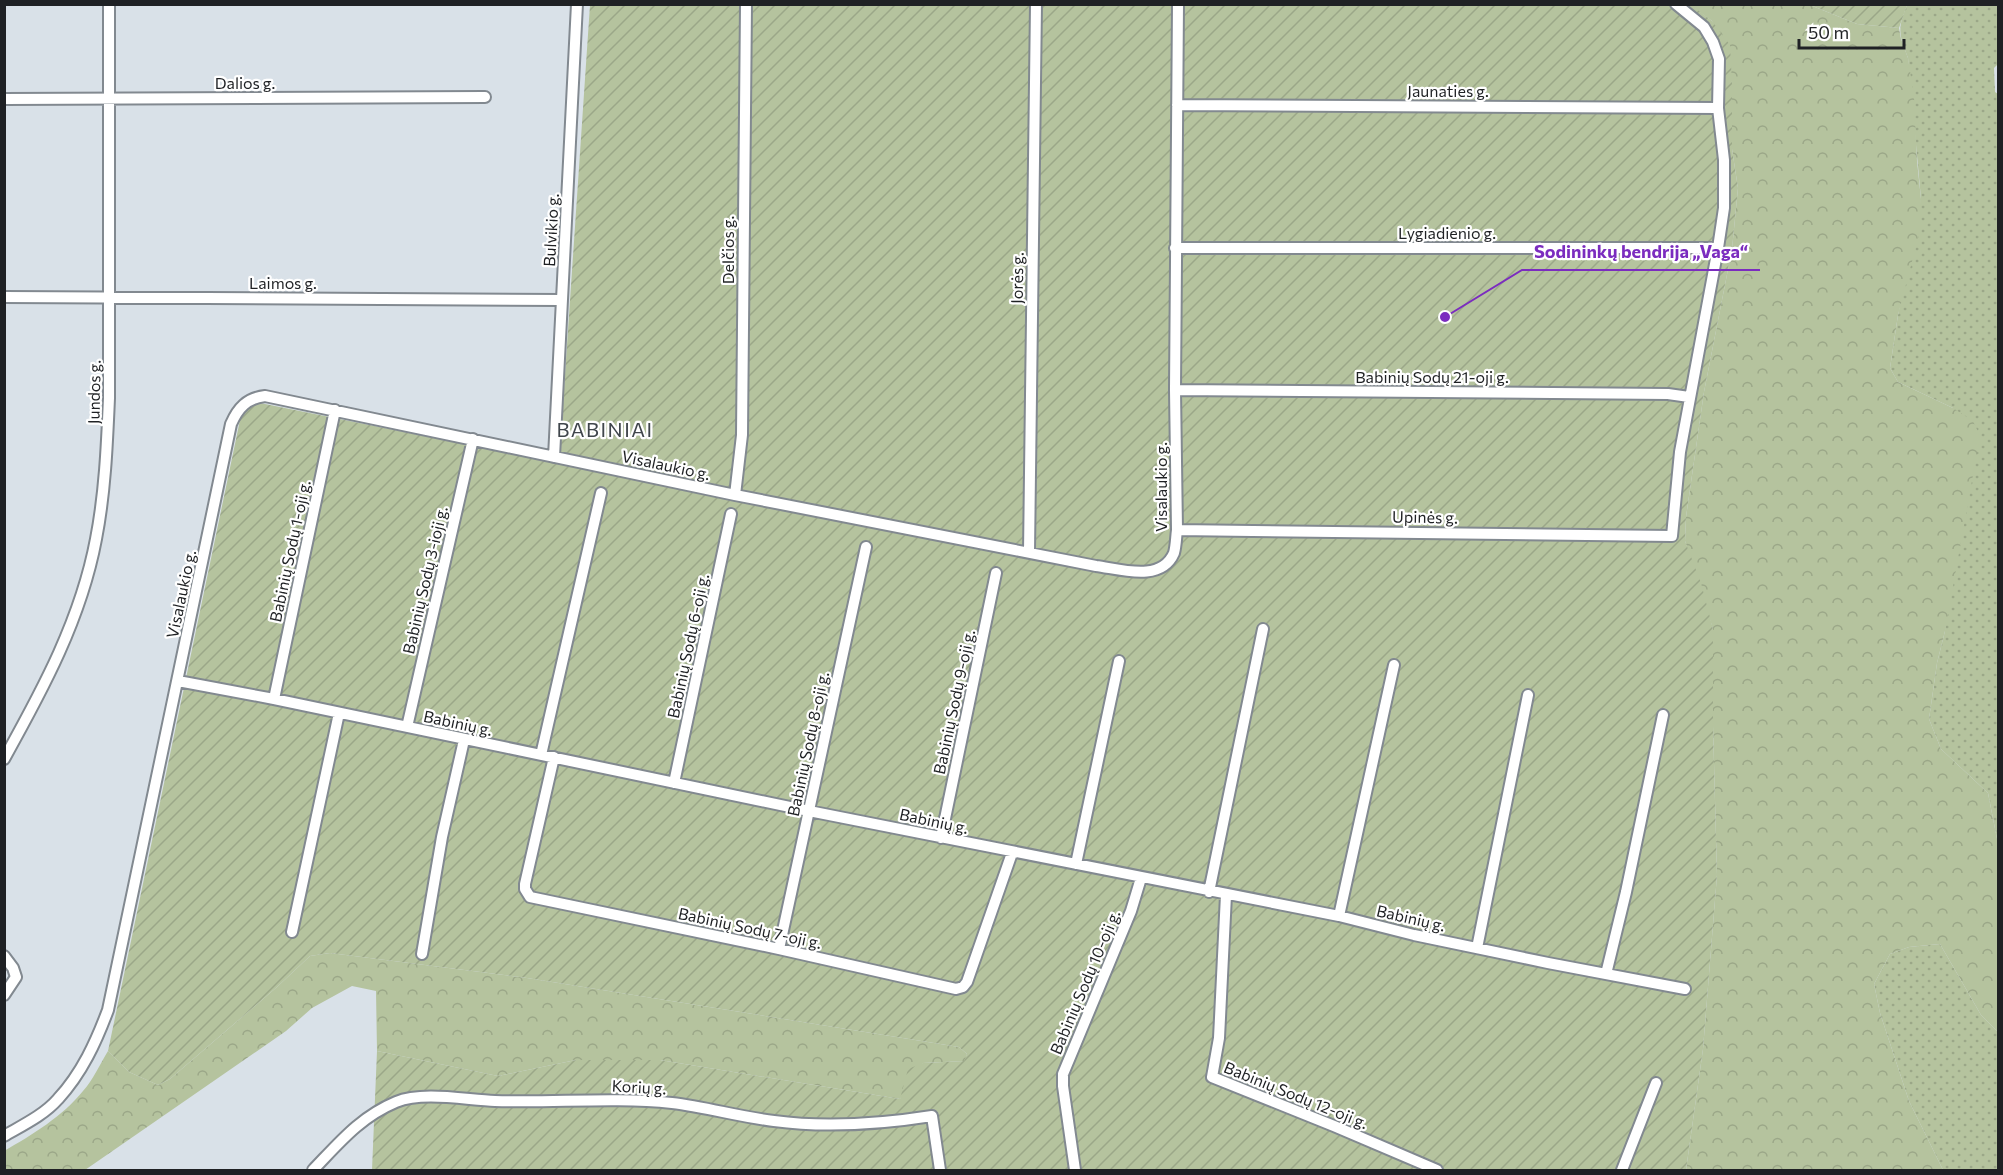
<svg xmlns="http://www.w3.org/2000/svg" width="2003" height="1175" viewBox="0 0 2003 1175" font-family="Commissioner,sans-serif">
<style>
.grass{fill:url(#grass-dots)}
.forest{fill:url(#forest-crowns)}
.garden{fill:url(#garden-furrows)}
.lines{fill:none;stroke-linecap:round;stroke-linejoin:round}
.minor-casing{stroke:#828990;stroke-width:14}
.minor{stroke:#fff;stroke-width:10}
.labels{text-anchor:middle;stroke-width:4.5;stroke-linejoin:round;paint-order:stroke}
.street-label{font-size:16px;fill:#1f2124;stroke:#fff}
.quarter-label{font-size:20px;letter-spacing:1.5px;fill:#40464c;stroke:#fff}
.leader{fill:none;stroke:#7b2cbf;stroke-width:2}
.callout-dot{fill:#7b2cbf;stroke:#fff;stroke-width:2}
.callout-label{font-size:18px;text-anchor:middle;font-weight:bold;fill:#7b2cbf;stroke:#fff;stroke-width:4.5;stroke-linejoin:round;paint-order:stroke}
</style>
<defs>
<pattern id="grass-dots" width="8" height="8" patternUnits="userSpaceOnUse" patternTransform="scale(1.5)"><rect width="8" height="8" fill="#b5c39e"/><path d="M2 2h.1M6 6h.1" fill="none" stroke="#9ba788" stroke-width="1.8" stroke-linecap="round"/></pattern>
<pattern id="forest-crowns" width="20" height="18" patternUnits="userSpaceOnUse" patternTransform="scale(1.5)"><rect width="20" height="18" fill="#b5c39e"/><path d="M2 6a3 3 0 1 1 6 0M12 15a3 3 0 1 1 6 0" fill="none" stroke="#9ba788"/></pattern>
<pattern id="garden-furrows" width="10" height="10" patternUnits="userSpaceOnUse" patternTransform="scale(1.5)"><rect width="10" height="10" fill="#b5c39e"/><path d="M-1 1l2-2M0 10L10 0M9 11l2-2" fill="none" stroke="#9ba788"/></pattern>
</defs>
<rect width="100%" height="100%" fill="#d9e1e8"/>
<!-- grass -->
<path class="grass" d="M 1907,5 L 1998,5 L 1998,64 L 1994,68 L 1995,92 L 1998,94 L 1998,844 L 1988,793 L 1941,749 L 1929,719 L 1937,663 L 1945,631 L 1953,408 L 1898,382 L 1890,368 L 1898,315 L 1921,199 L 1908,58 C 1899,34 1897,30 1907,5 Z
M 1940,944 L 1981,1015 L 1998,1032 L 1998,1170 L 1943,1170 L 1909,1101 L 1880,1013 L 1874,984 L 1890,954 L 1909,947 Z"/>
<!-- forest -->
<path class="forest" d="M 1690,5 L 1810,5 L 1857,24 L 1899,28 L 1901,39 L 1908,58 L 1914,97 L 1917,161 L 1921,199 L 1920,231 L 1898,315 L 1890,368 L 1898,382 L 1953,408 L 1973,421 L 1980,436 L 1945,631 L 1937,663 L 1929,719 L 1941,749 L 1988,793 L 1998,844 L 1998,1032 L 1981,1015 L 1940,944 L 1909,947 L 1890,954 L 1874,984 L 1880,1013 L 1909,1101 L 1943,1170 L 1686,1170 L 1703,1049 L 1717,875 L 1713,726 L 1713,629 L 1685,541 L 1686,517 L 1704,392 L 1732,249 L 1738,188 L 1732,149 L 1732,84 L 1712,21 Z
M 330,953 L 527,978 L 959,1047 L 967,1054 L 965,1061 L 923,1063 L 900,1099 L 660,1060 L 576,1060 L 498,1076 L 377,1051 L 376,991 L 352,986 L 312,1008 L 286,1031 L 85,1170 L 5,1170 L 4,1151 C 32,1135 63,1116 83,1091 C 93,1080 100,1064 108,1051 L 129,1072 L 158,1085 L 170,1079 L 277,987 L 310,956 Z"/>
<!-- garden -->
<path class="garden" d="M 1690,4 L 1712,21 L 1730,45 L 1732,84 L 1732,149 L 1738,188 L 1732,249 L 1704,392 L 1686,517 L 1685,541 L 1701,583 L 1713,629 L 1713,726 L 1717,875 L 1703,1049 L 1686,1170 L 372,1170 L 377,1051 L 498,1076 L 576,1060 L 660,1060 L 900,1099 L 908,1069 L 923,1063 L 964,1061 L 967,1054 L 959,1047 L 527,978 L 330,953 L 310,956 L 277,987 L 170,1079 L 158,1085 L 129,1072 L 108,1051 L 240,420 C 245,411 250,406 260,403 L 559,463 L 590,5 Z
M 1810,5 L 1907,5 L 1899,28 L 1857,24 Z"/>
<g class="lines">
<!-- minor casing -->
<g class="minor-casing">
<path id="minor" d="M 4,99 L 485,97
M 1177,105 L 1718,108
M 1175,248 L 1718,248
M 4,297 L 562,300
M 1175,390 L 1668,394 L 1689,397
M 554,457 L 577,4
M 735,495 L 742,435 L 746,4
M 1177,530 L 1672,536 L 1680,452 L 1718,248 L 1724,208 L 1724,160 L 1718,108 L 1719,59 L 1713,42 L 1704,27 L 1676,4
M 1029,552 L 1036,4
M 178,681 L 274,699 L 809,811 L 1339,916 L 1414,935 L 1548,963 L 1685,989
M 274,699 L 335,410
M 407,727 L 473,439
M 541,755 L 601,493
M 554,757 L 525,884 L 525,889 L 530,897 L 779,949 L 956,989 L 963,987 L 967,982 L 1012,853
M 4,759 C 43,689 81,619 96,539 C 105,493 107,445 109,398 L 109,4
M 674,783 L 731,514
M 941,838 L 996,573
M 1076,864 L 1119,661
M 1209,892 L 1263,629
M 1226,895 L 1219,1038 L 1212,1077 L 1334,1126 L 1437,1170
M 1339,916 L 1394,665
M 292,932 L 339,713
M 1477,948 L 1528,695
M 779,949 L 866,547
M 422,954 L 442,837 L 464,740
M 4,956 L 13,968 L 16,977 L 4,995
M 1606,974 L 1626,892 L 1663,715
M 4,1136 C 23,1125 44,1115 58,1099 C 82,1073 96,1042 108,1010 L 231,424 C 238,408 247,398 265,396 L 735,495 L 1096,566 C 1120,569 1161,583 1174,553 C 1176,546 1176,537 1177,530 L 1175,390 L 1178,4
M 313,1170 C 339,1143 360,1117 396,1102 C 423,1091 466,1100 495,1101 C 554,1103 613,1097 672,1103 C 706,1107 740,1117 774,1121 C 826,1128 881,1124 932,1116 L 940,1170
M 1075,1170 L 1063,1086 L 1063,1074 L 1131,911 L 1141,878
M 1622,1170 L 1656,1083"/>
</g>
<!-- minor -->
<use href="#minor" class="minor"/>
</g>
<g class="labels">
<!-- street labels -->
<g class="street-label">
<text x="245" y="89">Dalios g.</text>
<text x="1448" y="97">Jaunaties g.</text>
<text transform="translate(551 230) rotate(-87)" y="6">Bulvikio g.</text>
<text x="1447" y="239">Lygiadienio g.</text>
<text transform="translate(728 250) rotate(-90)" y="6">Delčios g.</text>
<text transform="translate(1017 278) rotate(-89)" y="6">Jorės g.</text>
<text x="283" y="289">Laimos g.</text>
<text x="1432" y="383">Babinių Sodų 21-oji g.</text>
<text transform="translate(94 392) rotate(-89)" y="6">Jundos g.</text>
<text transform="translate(666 465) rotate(12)" y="6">Visalaukio g.</text>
<text transform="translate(1161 487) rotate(-90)" y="6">Visalaukio g.</text>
<text transform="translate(1425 517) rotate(1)" y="6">Upinės g.</text>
<text transform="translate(290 551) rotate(-78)" y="6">Babinių Sodų 1-oji g.</text>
<text transform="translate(425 580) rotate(-77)" y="6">Babinių Sodų 3-ioji g.</text>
<text transform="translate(181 594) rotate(-78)" y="6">Visalaukio g.</text>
<text transform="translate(688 646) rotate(-78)" y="6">Babinių Sodų 6-oji g.</text>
<text transform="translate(954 702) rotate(-78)" y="6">Babinių Sodų 9-oji g.</text>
<text transform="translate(458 723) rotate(12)" y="6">Babinių g.</text>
<text transform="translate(808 744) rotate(-78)" y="6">Babinių Sodų 8-oji g.</text>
<text transform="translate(934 821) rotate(12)" y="6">Babinių g.</text>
<text transform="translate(1411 918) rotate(13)" y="6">Babinių g.</text>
<text transform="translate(750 928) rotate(12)" y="6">Babinių Sodų 7-oji g.</text>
<text transform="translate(1085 982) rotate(-67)" y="6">Babinių Sodų 10-oji g.</text>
<text transform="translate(639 1087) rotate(3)" y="6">Korių g.</text>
<text transform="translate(1296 1095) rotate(22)" y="6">Babinių Sodų 12-oji g.</text>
</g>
<!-- quarter labels -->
<g class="quarter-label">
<text x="605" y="437">BABINIAI</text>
</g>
</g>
<!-- callouts -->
<path class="leader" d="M1445 317L1522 270H1760"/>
<circle class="callout-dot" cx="1445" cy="317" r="6"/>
<g class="callout-label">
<text x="1641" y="258">Sodininkų bendrija „Vaga“</text>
</g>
<!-- border -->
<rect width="2003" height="1175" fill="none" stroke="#1f2124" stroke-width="12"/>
<!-- scale -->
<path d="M1799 39v9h105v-9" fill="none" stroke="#1f2124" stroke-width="3"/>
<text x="1808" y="39" font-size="18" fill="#1f2124" stroke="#ffffff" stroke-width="4.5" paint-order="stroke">50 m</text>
</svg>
